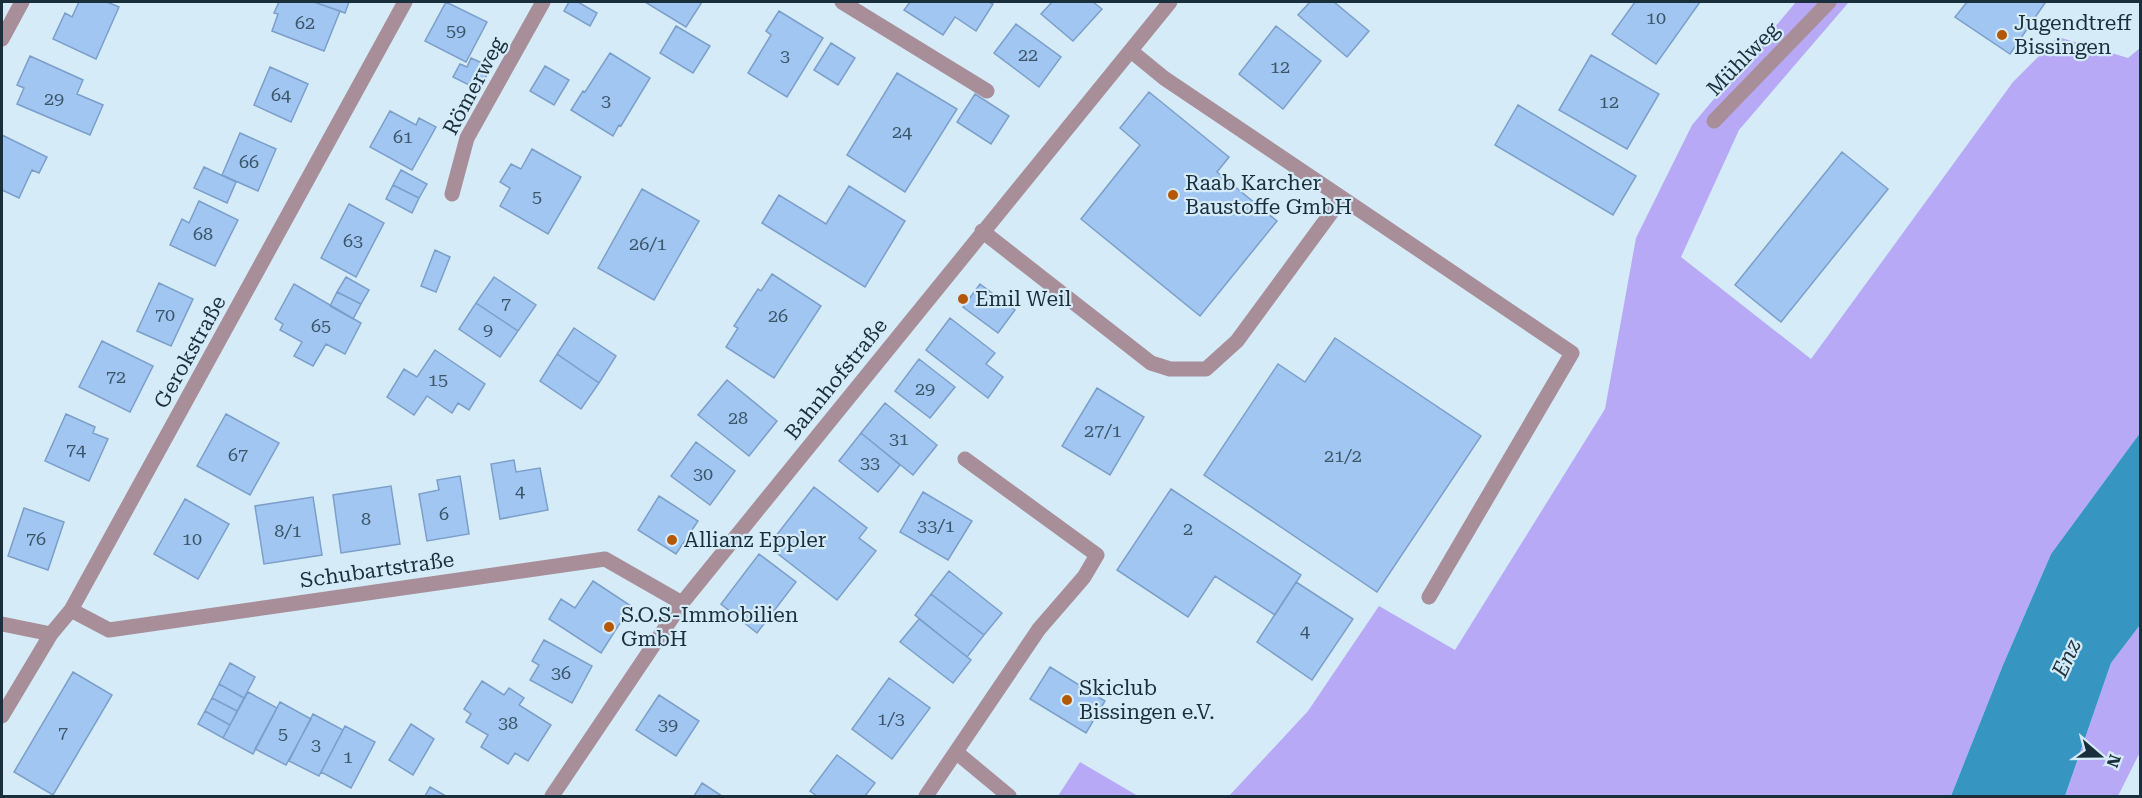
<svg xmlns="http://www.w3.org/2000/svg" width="2142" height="798" viewBox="0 0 2142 798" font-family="'Roboto Serif',serif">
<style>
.green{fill:#b7a9f6}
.water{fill:#3695c1}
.building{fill:#a0c6f1;stroke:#7b9fc9;stroke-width:1.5}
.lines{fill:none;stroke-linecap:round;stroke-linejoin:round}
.minor{stroke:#a78e98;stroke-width:15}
.poi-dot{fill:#b55803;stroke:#d5ebf8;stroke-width:2}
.labels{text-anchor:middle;stroke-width:4.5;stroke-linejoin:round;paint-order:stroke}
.number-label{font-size:18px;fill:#3b5669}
.poi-label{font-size:21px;fill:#19303c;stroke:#d5ebf8;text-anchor:start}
.street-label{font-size:21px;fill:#19303c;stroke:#d5ebf8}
.water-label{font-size:22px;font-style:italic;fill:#1f343f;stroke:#d5ebf8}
</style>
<rect width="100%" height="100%" fill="#d5ebf8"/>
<!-- green -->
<path class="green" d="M 1796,2 L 1849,2 L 1739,130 L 1681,257 L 1811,359 L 2013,82 L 2058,37 L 2128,58 L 2140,48 L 2140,433 L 2051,554 L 2003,665 L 1951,796 L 1229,796 L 1308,711 L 1379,606 L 1455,650 L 1605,409 L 1636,238 L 1692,125 Z
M 2140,625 L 2140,752 L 2118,796 L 2065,796 L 2111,663 Z
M 1080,762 L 1138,796 L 1058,796 Z"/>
<!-- water -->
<path class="water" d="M 2140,433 L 2140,625 L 2111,663 L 2065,796 L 1951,796 L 2003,665 L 2051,554 Z"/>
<!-- building -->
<path class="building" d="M 79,2 L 107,2 L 119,7 L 96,59 L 53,39 L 65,13 L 72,17 Z
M 279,2 L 314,2 L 340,11 L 324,51 L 272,31 L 278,14 L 274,13 Z
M 314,2 L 349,2 L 345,13 Z
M 446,2 L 487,22 L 466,62 L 425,41 Z
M 569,2 L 578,2 L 597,13 L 590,26 L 564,11 Z
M 645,2 L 702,2 L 686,27 Z
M 910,2 L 989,2 L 993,4 L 976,31 L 955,17 L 943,35 L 904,10 Z
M 1052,2 L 1093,2 L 1102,9 L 1073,41 L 1041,14 Z
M 1310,2 L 1334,2 L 1369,31 L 1347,57 L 1298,15 Z
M 1635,2 L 1700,2 L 1656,64 L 1612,34 Z
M 1967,2 L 2043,2 L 2045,3 L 2010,54 L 1955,17 Z
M 779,11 L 823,38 L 787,97 L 748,73 L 771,35 L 766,31 Z
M 1016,24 L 1061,57 L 1039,87 L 994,53 Z
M 676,26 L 710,46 L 693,73 L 660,53 Z
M 1276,26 L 1321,61 L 1283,109 L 1239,74 Z
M 831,43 L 855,58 L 838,85 L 814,70 Z
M 610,53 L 650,78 L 621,126 L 619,125 L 613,136 L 571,110 L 583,91 L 585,92 Z
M 1591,55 L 1659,94 L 1627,149 L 1559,110 Z
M 30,56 L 83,80 L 77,94 L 103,105 L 90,135 L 17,104 L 24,88 L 17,85 Z
M 471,58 L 491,67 L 479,90 L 453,77 L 460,64 L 467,67 Z
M 545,66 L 569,80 L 554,105 L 530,91 Z
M 270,67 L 308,84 L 291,122 L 254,105 Z
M 897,73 L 957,109 L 905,192 L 847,155 Z
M 1149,92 L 1229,157 L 1217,172 L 1277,221 L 1200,316 L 1081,219 L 1140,145 L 1120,128 Z
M 975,94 L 1009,116 L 991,144 L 957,122 Z
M 1518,105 L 1636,176 L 1613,215 L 1495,145 Z
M 390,111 L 416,125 L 419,118 L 436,127 L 412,170 L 370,147 Z
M 240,133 L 276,149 L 258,191 L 222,175 Z
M 2,135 L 47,157 L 39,173 L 32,170 L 19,198 L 2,190 Z
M 532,149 L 581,177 L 548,234 L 500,206 L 510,188 L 500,182 L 511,164 L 521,169 Z
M 1842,152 L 1888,189 L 1781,322 L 1735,285 Z
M 204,167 L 236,182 L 227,203 L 194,188 Z
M 401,170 L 427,184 L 419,198 L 393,185 Z
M 393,185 L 419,198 L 412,213 L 386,199 Z
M 849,186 L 905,221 L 865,287 L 762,223 L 779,195 L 826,224 Z
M 642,189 L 699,221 L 654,300 L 598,268 Z
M 199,201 L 238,220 L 215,266 L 170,245 L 182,219 L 189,223 Z
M 349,204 L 384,223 L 356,277 L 321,258 Z
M 435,250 L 450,257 L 436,292 L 421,286 Z
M 772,274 L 821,306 L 774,378 L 726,347 L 738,328 L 734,326 L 758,289 L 761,291 Z
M 346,277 L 369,290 L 361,304 L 337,292 Z
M 494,277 L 536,305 L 518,331 L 476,303 Z
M 159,283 L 193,299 L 171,346 L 137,331 Z
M 294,284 L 361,323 L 345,354 L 326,344 L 313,366 L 294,356 L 302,342 L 280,330 L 283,324 L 275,319 Z
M 980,284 L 1015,310 L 998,333 L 963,307 Z
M 337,292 L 361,304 L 353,319 L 330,306 Z
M 476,303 L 518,331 L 500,357 L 459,329 Z
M 950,318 L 995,353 L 986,364 L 1003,377 L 988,398 L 926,350 Z
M 574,328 L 616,356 L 599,383 L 557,354 Z
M 1335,338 L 1481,436 L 1377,592 L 1204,475 L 1278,364 L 1305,382 Z
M 102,341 L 153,366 L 130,412 L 79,387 Z
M 435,350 L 485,384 L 469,410 L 458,403 L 452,413 L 427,396 L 414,415 L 387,397 L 404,369 L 417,377 Z
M 557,354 L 599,383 L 581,409 L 540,381 Z
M 919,359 L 955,387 L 930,418 L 895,391 Z
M 727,380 L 777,421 L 749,456 L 698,415 Z
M 1097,388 L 1144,417 L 1110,475 L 1062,446 Z
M 885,403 L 937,445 L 913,475 L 861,433 Z
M 66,414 L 95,427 L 93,433 L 108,439 L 89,481 L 45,461 Z
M 226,414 L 279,443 L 250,495 L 197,466 Z
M 861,433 L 900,465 L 878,492 L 839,461 Z
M 696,442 L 735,471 L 710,505 L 671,476 Z
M 514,460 L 516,472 L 540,468 L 548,510 L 500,519 L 491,464 Z
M 460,476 L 469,534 L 427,541 L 419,494 L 439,490 L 437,480 Z
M 391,486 L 400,544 L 341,553 L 333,495 Z
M 814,487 L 867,528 L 859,538 L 876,551 L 837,600 L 768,546 Z
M 1171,489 L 1301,575 L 1275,615 L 1215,576 L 1188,617 L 1117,570 Z
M 923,492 L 972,521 L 948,560 L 900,532 Z
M 659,496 L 698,521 L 676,554 L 638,530 Z
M 313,497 L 322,555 L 264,564 L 255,506 Z
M 185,499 L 229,524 L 198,579 L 154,554 Z
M 24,508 L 64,522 L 48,570 L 8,556 Z
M 759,554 L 796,582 L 757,633 L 721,604 Z
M 949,571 L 1002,613 L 984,635 L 931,594 Z
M 593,581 L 631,606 L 601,653 L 549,619 L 561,599 L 575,608 Z
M 1296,582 L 1353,619 L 1312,680 L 1257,642 Z
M 931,594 L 984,635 L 967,657 L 915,615 Z
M 919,619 L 971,660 L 953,683 L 900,642 Z
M 544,640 L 592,666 L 572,703 L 530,680 L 539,665 L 532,661 Z
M 230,663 L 255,677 L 244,698 L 219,684 Z
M 1050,667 L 1105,701 L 1086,733 L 1030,699 Z
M 73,672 L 112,695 L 53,795 L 14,772 Z
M 889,678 L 930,708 L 892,759 L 852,729 Z
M 482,681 L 504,695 L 509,688 L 524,698 L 519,705 L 551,725 L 528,761 L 515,753 L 508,764 L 481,747 L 488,735 L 466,722 L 471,714 L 464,709 Z
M 219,684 L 244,698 L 237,711 L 212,698 Z
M 248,692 L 277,708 L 253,754 L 223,738 Z
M 659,695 L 699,721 L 676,756 L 636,730 Z
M 212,698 L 237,711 L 230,725 L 205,711 Z
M 280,702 L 311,719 L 286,765 L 255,749 Z
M 205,711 L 230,725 L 223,738 L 198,724 Z
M 313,714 L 343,730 L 319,776 L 289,761 Z
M 411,724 L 434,739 L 413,775 L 389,760 Z
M 345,726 L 375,742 L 351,788 L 321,772 Z
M 837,755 L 875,783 L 865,796 L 817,796 L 810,791 Z
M 702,783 L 722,796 L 694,796 Z
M 430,787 L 446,796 L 425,796 Z"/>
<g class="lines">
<!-- minor -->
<path class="minor" d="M 842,2 L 987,91
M 2,39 L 22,2
M 1131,51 L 1164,78 L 1342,198
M 1714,121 L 1829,2
M 452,194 L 467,138 L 543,2
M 982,231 L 1151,363 L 1170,369 L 1206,369 L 1237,341 L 1342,198 L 1572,353 L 1429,597
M 71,610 L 109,630 L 605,559 L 682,603
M 2,624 L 51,634
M 2,716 L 51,634 L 71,610 L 405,2
M 956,752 L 1009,796
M 552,796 L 682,603 L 1170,2
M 926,796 L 1039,629 L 1084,577 L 1097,555 L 965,459"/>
</g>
<!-- markers -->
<g class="poi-dot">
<circle cx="2002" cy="35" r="6"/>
<circle cx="1173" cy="195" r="6"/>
<circle cx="963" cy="299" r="6"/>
<circle cx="672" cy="540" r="6"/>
<circle cx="609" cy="627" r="6"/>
<circle cx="1067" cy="700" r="6"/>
</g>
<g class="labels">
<!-- number labels -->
<g class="number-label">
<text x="1656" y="24">10</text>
<text x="305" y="29">62</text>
<text x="456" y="37">59</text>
<text x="1028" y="61">22</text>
<text x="785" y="62">3</text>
<text x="1280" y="73">12</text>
<text x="281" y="101">64</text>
<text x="54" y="105">29</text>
<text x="606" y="107">3</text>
<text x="1609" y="108">12</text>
<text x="902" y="138">24</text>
<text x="403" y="143">61</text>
<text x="249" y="168">66</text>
<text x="537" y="203">5</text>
<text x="203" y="240">68</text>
<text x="353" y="247">63</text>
<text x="648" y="250">26/1</text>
<text x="506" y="310">7</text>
<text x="165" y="321">70</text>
<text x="778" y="322">26</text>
<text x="321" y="332">65</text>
<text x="488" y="336">9</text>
<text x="116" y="383">72</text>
<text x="438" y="386">15</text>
<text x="925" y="395">29</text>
<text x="738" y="424">28</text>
<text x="1103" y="437">27/1</text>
<text x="899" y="445">31</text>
<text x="76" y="456">74</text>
<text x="238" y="461">67</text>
<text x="1343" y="462">21/2</text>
<text x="870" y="469">33</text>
<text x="703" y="480">30</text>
<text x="520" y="497">4</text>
<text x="444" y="520">6</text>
<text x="366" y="525">8</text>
<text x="936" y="532">33/1</text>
<text x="1188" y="535">2</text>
<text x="288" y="537">8/1</text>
<text x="36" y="545">76</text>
<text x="192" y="545">10</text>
<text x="1305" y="637">4</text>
<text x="561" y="679">36</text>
<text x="891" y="725">1/3</text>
<text x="508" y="729">38</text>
<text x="668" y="731">39</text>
<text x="63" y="739">7</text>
<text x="283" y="740">5</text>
<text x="316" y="751">3</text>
<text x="348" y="763">1</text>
</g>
<!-- poi labels -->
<g class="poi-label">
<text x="2014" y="30">Jugendtreff<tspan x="2014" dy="24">Bissingen</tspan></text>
<text x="1185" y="190">Raab Karcher<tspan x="1185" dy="24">Baustoffe GmbH</tspan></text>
<text x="975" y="306">Emil Weil</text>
<text x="684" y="547">Allianz Eppler</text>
<text x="621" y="622">S.O.S-Immobilien<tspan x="621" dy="24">GmbH</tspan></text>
<text x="1079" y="695">Skiclub<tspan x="1079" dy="24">Bissingen e.V.</tspan></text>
</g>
<!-- street labels -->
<g class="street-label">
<text transform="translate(1743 59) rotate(-46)" y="7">Mühlweg</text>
<text transform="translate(474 86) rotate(-62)" y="7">Römerweg</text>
<text transform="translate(190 352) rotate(-61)" y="7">Gerokstraße</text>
<text transform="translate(836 379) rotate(-51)" y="7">Bahnhofstraße</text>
<text transform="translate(377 570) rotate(-8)" y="7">Schubartstraße</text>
</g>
<!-- water labels -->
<g class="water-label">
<text transform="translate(2066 658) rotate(-65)" y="8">Enz</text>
</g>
</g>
<!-- border -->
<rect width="2142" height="798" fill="none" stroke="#19303c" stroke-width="6"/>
<!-- north arrow -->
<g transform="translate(2100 756) rotate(110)" stroke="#d5ebf8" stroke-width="4.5" paint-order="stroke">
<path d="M0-4.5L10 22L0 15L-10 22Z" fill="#19303c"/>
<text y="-9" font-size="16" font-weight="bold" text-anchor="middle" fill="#19303c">N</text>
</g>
</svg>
